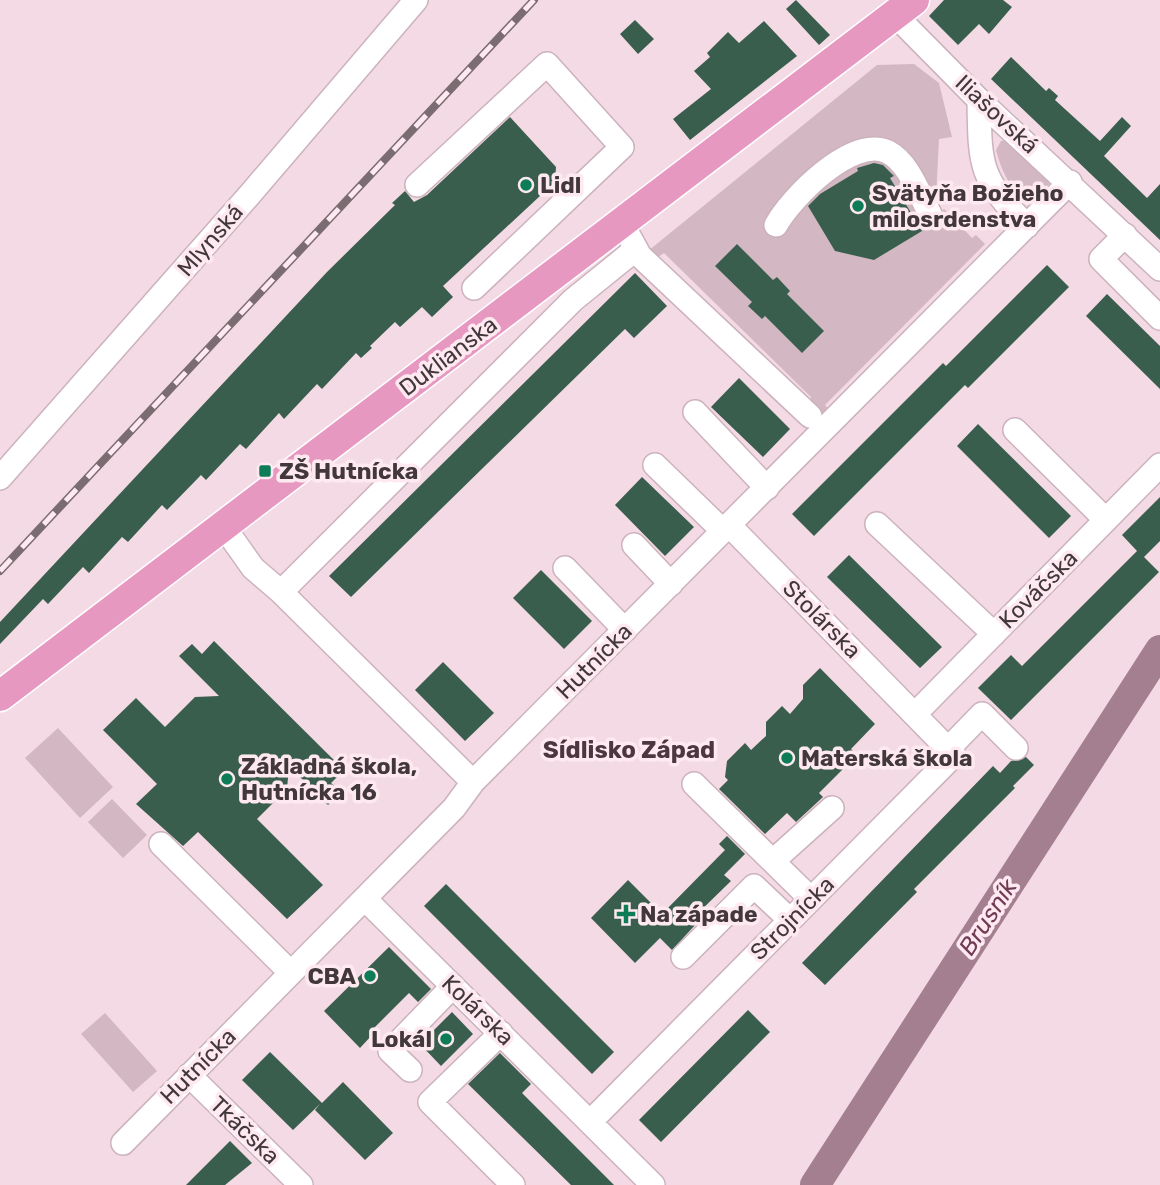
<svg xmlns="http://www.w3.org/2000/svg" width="1160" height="1185" viewBox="0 0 1160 1185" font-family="Rubik,sans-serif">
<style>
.green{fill:#d3b7c3}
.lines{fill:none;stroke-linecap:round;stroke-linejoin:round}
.river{stroke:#a47f8f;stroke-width:30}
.building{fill:#3a5e4d}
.minor-casing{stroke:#ccb2bd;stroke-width:26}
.major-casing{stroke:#fff;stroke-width:33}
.minor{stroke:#fff;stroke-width:23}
.major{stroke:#e798c1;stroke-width:30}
.rail-casing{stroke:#7b6c72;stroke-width:8}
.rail{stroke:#fee9f1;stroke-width:5;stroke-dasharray:16;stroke-linecap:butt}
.poi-dot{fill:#0e7c57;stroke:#fee9f1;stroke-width:2.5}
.labels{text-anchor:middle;stroke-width:7;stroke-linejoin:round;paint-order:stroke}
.street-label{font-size:23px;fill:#42383c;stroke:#fee9f1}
.poi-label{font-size:23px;font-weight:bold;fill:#42383c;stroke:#fee9f1;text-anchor:start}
.neighbourhood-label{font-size:24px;font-weight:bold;fill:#4c3740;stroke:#fee9f1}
.water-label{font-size:24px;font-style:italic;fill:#703b54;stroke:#fee9f1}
</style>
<rect width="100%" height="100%" fill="#f4dae5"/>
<!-- green -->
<path class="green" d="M 914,64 L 939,83 L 952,137 L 939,139 L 936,198 L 939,206 L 932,211 L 938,215 L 944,209 L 972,238 L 976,235 L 985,244 L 825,405 L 830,411 L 820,413 L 810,404 L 811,397 L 664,253 L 658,257 L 648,251 L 877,65 Z
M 1008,140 L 1048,177 L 1049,184 L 1039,195 C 1012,200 1002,172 996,150 L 1001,141 Z
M 58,728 L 113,787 L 80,818 L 25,758 Z
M 112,799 L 147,835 L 123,858 L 88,822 Z
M 105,1013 L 157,1071 L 133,1092 L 81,1034 Z"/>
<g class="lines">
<!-- river -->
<path class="river" d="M 815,1185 L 1160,650"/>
</g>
<!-- building -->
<path class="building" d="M 796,0 L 830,35 L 819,45 L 786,9 Z
M 944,0 L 1003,0 L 1012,7 L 989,34 L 979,24 L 958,45 L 929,16 Z
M 635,20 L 654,39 L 638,54 L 620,34 Z
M 764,21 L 797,56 L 690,140 L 673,119 L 711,89 L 694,71 L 710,57 L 707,53 L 728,32 L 739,43 Z
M 1011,57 L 1046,91 L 1049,88 L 1058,96 L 1055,100 L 1100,141 L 1122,117 L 1131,126 L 1104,156 L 1147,198 L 1160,184 L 1160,240 L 991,79 Z
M 510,117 L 556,167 L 555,182 L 443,286 L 453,297 L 432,317 L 422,307 L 400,327 L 395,322 L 370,346 L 372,348 L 361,358 L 356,353 L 322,389 L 317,384 L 284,419 L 279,413 L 246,449 L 240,444 L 206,480 L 201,475 L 167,510 L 162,505 L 128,542 L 122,537 L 89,573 L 83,567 L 48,604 L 43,599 L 0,644 L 0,622 L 327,272 L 395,205 L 392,203 L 405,191 L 414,202 L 427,195 Z
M 874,163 L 883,165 L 894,176 L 890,178 L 922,231 L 874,260 L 835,251 L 808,206 L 820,194 L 858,171 L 857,168 Z
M 737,244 L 773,280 L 777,277 L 790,291 L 787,294 L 824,331 L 802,353 L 765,316 L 762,319 L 748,306 L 752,302 L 715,266 Z
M 1047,265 L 1069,287 L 968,388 L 965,385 L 814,536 L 792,514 L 943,363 L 946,366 Z
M 635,273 L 667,306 L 634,338 L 625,329 L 351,597 L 329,576 Z
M 1107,294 L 1160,346 L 1160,389 L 1086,316 Z
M 739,378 L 790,429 L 763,457 L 711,407 Z
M 978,424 L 1071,516 L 1049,538 L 957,446 Z
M 642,477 L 694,527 L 665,556 L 615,505 Z
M 1160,497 L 1160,541 L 1144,557 L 1159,572 L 1011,720 L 978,688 L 1011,655 L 1022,666 L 1137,551 L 1122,535 Z
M 849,555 L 942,647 L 920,668 L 827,577 Z
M 541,570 L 592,621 L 564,649 L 513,598 Z
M 214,641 L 344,770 L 331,783 L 341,792 L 328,805 L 289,766 L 287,789 L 257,819 L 323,885 L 287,919 L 198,832 L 183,846 L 136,804 L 157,784 L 103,730 L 136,698 L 165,727 L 195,697 L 219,696 L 179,656 L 192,644 L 202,654 Z
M 443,662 L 494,713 L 465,741 L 415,690 Z
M 820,668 L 875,724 L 851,749 L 857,755 L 819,793 L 823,797 L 796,822 L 787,813 L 765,834 L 719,789 L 728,780 L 725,777 L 727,761 L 745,743 L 751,750 L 766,736 L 766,722 L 782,706 L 790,714 L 803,699 L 803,685 Z
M 1026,757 L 1034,765 L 1013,786 L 1015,788 L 914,889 L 917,892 L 825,985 L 802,963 L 993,766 L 1000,773 L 1011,761 Z
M 727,836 L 745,854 L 724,875 L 731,881 L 693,918 L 697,923 L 672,950 L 660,938 L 635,963 L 591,918 L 628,880 L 662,914 L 725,850 L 719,844 Z
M 446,884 L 614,1052 L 592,1074 L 424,906 Z
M 389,947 L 431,989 L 418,1002 L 409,993 L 370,1032 L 372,1035 L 360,1048 L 324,1011 Z
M 748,1010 L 770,1032 L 661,1142 L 639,1120 Z
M 452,1012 L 473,1034 L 441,1066 L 420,1044 Z
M 270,1052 L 322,1103 L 343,1082 L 393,1133 L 365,1160 L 315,1110 L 320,1104 L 293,1130 L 242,1080 Z
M 500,1053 L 531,1084 L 522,1093 L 614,1185 L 571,1185 L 468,1084 Z
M 230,1141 L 252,1163 L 225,1185 L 186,1185 Z"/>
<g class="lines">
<!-- minor casing -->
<g class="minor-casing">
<path id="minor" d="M 896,16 L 979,100 L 1160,269
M 979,100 C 980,166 979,178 1027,226
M 417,185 L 547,64 L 622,147 L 474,288
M 776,225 C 791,198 852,135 888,152 C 909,163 919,194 930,214
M 1125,235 L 1101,259 L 1160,318
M 629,236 L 640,256 L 810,416
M 695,412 L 767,488
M 1015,430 L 1106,520
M 655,465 L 723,531
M 0,478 L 252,192 L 416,0
M 877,524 L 994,634
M 224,527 L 253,568 L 281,592 L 473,782
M 634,545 L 671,584
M 565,568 L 625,630
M 281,592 L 573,300 L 636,249
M 916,713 L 1160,465
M 948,749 L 982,714 L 1016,748
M 694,784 L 811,899
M 161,844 L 291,973
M 773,861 L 832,808
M 365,899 L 653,1185
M 683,957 L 754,886 L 790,920
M 501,1033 L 430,1102 L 513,1185
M 410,1070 L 390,1051 L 453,986
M 189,1075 L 301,1185
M 591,1121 L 954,755 L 729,525
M 123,1143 L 454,808 L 473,782 L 1070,182"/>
</g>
<!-- major casing -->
<g class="major-casing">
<path id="major" d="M 0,696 L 914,0"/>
</g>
<!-- minor -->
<use href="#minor" class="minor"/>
<!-- major -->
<use href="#major" class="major"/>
<!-- rail casing -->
<g class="rail-casing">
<path id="rail" d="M 0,571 L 534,0"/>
</g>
<!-- rail -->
<use href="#rail" class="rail"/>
</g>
<!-- markers -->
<g class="poi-dot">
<circle cx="526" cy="185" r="7"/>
<circle cx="858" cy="206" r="7"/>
<rect x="258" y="464" width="14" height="14" rx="3.5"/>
<circle cx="787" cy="758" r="7"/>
<circle cx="227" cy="779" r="7"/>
<path d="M622.5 903.5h7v7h7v7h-7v7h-7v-7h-7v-7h7z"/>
<circle cx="370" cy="976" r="7"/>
<circle cx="446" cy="1039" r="7"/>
</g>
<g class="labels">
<!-- street labels -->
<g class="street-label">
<text transform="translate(997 114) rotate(43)" y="8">Iliašovská</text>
<text transform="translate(210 240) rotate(-49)" y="8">Mlynská</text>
<text transform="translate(448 356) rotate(-37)" y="8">Duklianska</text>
<text transform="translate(1038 589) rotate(-45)" y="8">Kováčska</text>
<text transform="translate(822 619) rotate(45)" y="8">Stolárska</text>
<text transform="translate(594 661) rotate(-45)" y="8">Hutnícka</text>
<text transform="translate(792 918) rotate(-45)" y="8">Strojnícka</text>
<text transform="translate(478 1010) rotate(44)" y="8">Kolárska</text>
<text transform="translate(198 1066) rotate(-45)" y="8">Hutnícka</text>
<text transform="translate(245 1130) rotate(44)" y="8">Tkáčska</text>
</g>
<!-- poi labels -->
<g class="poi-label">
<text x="540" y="193">Lidl</text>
<text x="872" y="201">Svätyňa Božieho<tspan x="872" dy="26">milosrdenstva</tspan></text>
<text x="279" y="479">ZŠ Hutnícka</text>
<text x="801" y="766">Materská škola</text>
<text x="241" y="774">Základná škola,<tspan x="241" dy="26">Hutnícka 16</tspan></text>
<text x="640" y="922">Na západe</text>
<text x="356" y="984" text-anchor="end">CBA</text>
<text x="432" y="1047" text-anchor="end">Lokál</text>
</g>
<!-- neighbourhood labels -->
<g class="neighbourhood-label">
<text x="629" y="758">Sídlisko Západ</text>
</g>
<!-- water labels -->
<g class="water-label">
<text transform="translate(988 917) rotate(-57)" y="8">Brusník</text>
</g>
</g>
</svg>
